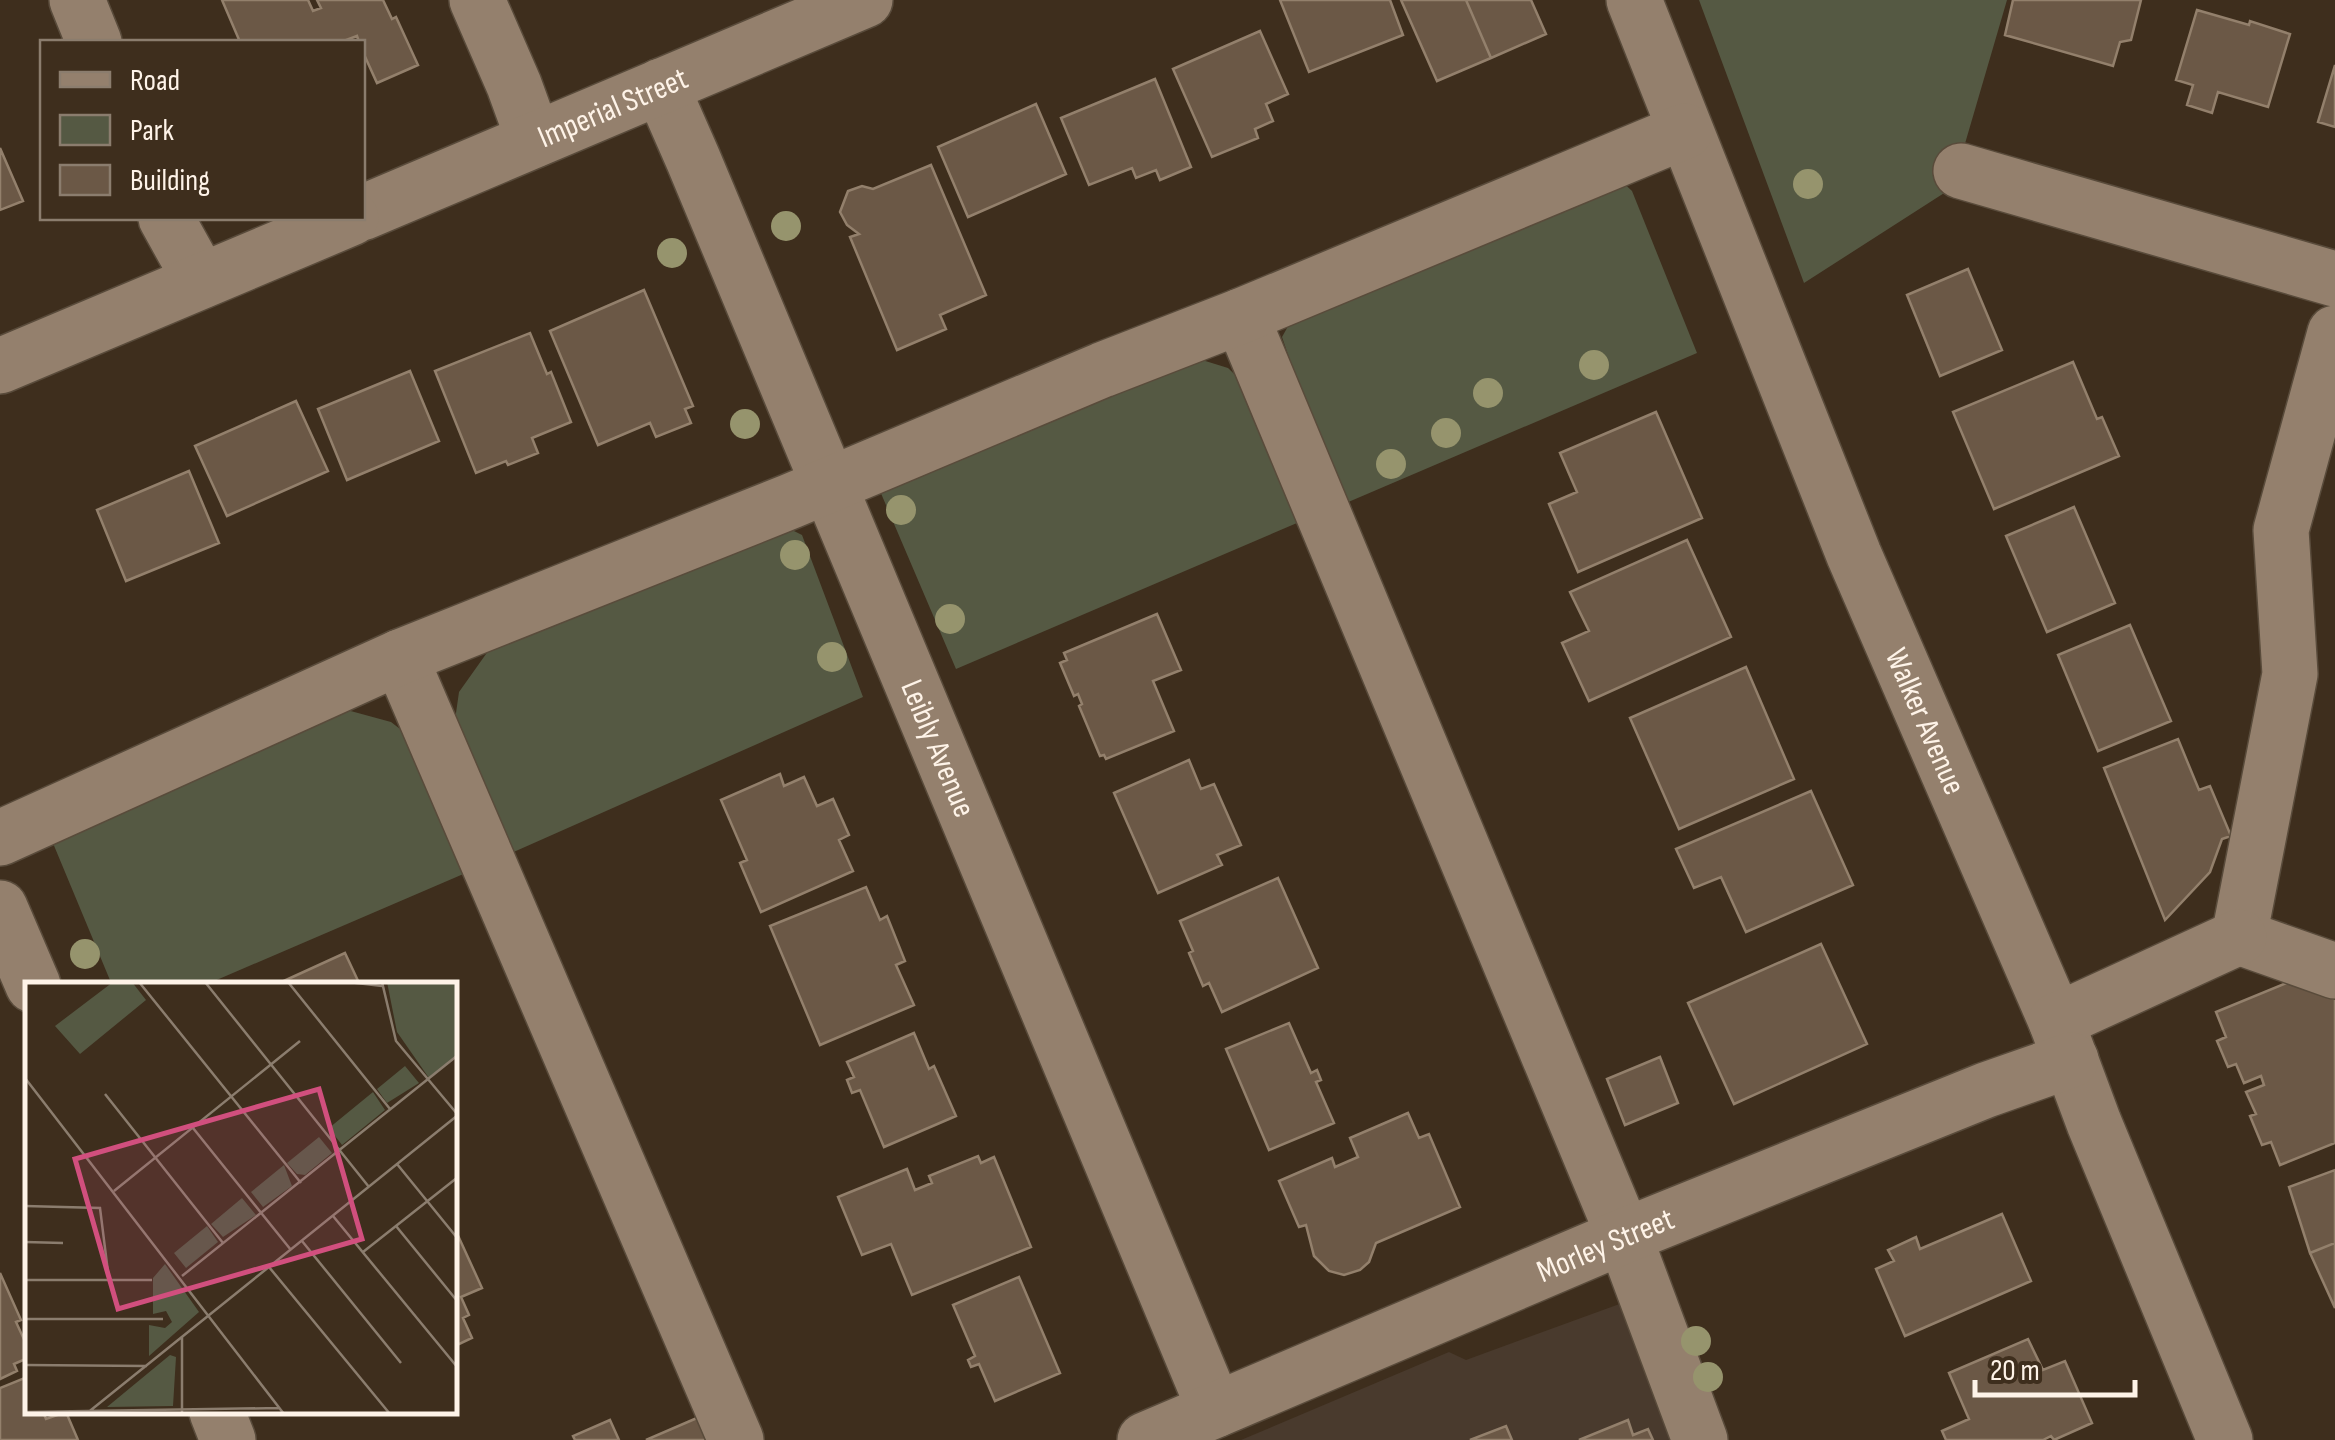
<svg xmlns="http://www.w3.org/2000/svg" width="2335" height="1440" viewBox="0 0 2335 1440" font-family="'Sofia Sans Condensed',sans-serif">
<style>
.education{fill:#493a2d}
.green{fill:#555943}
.building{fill:#6b5846;stroke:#93806c;stroke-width:2.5}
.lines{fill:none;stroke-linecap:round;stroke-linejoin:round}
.minor-casing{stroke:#594b3b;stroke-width:58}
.minor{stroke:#94806d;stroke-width:55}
.tree{fill:#96946d}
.labels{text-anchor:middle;stroke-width:8;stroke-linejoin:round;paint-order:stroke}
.street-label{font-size:32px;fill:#fef3e8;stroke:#3e2e1d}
.inset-road{fill:none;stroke:#8b7d6e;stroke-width:2.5}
.view{fill:#d14f7e;fill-opacity:0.15;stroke:#d14f7e;stroke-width:5}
.inset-edge{fill:none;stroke:#fef3e8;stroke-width:5}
</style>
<rect width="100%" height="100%" fill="#3e2e1d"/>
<!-- education -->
<path class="education" d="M 1647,1294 L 1700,1440 L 1241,1440 L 1449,1352 L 1466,1360 Z"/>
<!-- green -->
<path class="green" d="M 1699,0 L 2007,0 L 1952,188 L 1804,283 Z
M 1615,175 L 1632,191 L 1697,353 L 1339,506 L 1282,337 L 1296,312 Z
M 1186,355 L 1228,368 L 1256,395 L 1304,520 L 956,669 L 877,484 Z
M 782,525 L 802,535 L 863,697 L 507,855 L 454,727 L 459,692 L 491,647 Z
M 347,710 L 391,722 L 417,742 L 475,869 L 205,985 L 112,985 L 50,836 Z"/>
<!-- building -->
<path class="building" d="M 222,0 L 308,0 L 313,11 L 321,8 L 317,0 L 383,0 L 392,19 L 396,17 L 418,65 L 377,83 L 362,50 L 362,42 L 359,42 L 357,36 L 341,42 L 240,42 Z
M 1280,0 L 1390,0 L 1403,35 L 1309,72 Z
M 1401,0 L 1466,0 L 1491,58 L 1437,81 Z
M 1466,0 L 1531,0 L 1546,34 L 1491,58 Z
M 2013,0 L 2141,0 L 2131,40 L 2120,42 L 2113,66 L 2005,35 Z
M 2197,10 L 2249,25 L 2250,21 L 2290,34 L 2268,107 L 2218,92 L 2212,113 L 2187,105 L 2193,85 L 2176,80 Z
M 1260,31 L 1288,94 L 1266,104 L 1273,121 L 1255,129 L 1258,138 L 1212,157 L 1173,69 Z
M 2335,65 L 2335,127 L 2318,122 Z
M 1155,79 L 1191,167 L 1160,180 L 1156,170 L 1136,178 L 1132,168 L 1089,185 L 1061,118 Z
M 1036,104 L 1066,174 L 968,217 L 938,147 Z
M 0,148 L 23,201 L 0,210 Z
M 931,165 L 986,295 L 940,315 L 946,329 L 897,350 L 850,237 L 859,234 L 847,225 L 840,212 L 848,191 L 862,186 L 873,189 Z
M 1968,269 L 2002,350 L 1940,376 L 1907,295 Z
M 644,290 L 693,406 L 685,409 L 691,423 L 656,437 L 650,423 L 598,445 L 550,331 Z
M 530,333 L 547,374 L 551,372 L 571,422 L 532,438 L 538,453 L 508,465 L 506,461 L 476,473 L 435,371 Z
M 2073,362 L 2097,419 L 2102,417 L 2119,456 L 1994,509 L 1953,412 Z
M 410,371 L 439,441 L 347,480 L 318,409 Z
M 296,401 L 328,471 L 227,516 L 195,446 Z
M 1656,412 L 1702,518 L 1578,572 L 1549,504 L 1577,492 L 1560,453 Z
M 189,471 L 219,543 L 126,581 L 97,510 Z
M 2074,507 L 2115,603 L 2047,632 L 2006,536 Z
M 1687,540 L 1731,637 L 1589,701 L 1562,643 L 1589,631 L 1570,592 Z
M 1157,614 L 1181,670 L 1153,681 L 1174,731 L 1106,759 L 1104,755 L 1100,756 L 1079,706 L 1082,704 L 1078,694 L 1074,696 L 1060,663 L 1067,660 L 1064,653 Z
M 2130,625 L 2171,721 L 2098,751 L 2058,655 Z
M 1746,667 L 1794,779 L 1679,829 L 1630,718 Z
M 2178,739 L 2199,790 L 2210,786 L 2231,836 L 2222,839 L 2210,872 L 2165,920 L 2104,768 Z
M 1189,760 L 1201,789 L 1214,784 L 1241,845 L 1217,855 L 1222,865 L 1158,893 L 1114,793 Z
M 780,774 L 784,786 L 804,777 L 817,806 L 833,799 L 849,835 L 839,840 L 853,871 L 761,912 L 740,863 L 747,860 L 721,800 Z
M 1811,791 L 1853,885 L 1746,932 L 1721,877 L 1694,888 L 1676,849 Z
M 1278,878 L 1318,968 L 1222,1012 L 1209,983 L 1203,986 L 1189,953 L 1193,951 L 1180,921 Z
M 866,887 L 880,920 L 887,916 L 905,961 L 896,965 L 914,1005 L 820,1045 L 770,926 Z
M 1821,944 L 1867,1044 L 1734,1104 L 1688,1003 Z
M 345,953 L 360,985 L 275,985 Z
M 2289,982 L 2335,999 L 2335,1143 L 2280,1165 L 2271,1142 L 2262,1145 L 2250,1116 L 2256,1114 L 2246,1092 L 2264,1085 L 2261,1076 L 2244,1083 L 2236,1064 L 2228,1067 L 2217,1041 L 2226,1037 L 2216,1012 Z
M 1289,1023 L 1311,1073 L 1317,1070 L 1321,1080 L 1316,1082 L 1334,1123 L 1269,1150 L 1226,1049 Z
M 914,1033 L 929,1069 L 934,1066 L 956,1116 L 884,1147 L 860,1090 L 852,1093 L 847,1080 L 854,1077 L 847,1062 Z
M 1660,1057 L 1678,1103 L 1625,1125 L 1607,1079 Z
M 1408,1113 L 1419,1138 L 1429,1134 L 1460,1207 L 1376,1243 L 1369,1262 L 1360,1270 L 1344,1275 L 1329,1271 L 1314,1256 L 1306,1225 L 1299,1227 L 1279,1181 L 1332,1158 L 1335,1167 L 1358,1157 L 1350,1138 Z
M 978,1156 L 981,1163 L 994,1157 L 1031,1247 L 912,1295 L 891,1244 L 862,1255 L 838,1197 L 907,1169 L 915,1190 L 932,1183 L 929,1176 Z
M 2335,1170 L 2335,1243 L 2310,1253 L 2289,1187 Z
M 2002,1214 L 2031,1281 L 1905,1336 L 1876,1269 L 1894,1261 L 1888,1250 L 1916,1237 L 1920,1249 Z
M 455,1229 L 482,1288 L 461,1297 L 469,1315 L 463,1318 L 472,1338 L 455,1346 Z
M 2335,1243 L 2335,1308 L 2310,1253 Z
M 0,1273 L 21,1320 L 16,1322 L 28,1348 L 28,1358 L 14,1364 L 17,1371 L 0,1379 Z
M 1019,1277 L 1060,1373 L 995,1401 L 979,1364 L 971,1367 L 968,1360 L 975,1356 L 953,1305 Z
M 2028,1339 L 2043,1370 L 2065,1361 L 2092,1423 L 2054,1440 L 2051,1436 L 2043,1440 L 1946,1440 L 1942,1431 L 1969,1419 L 1949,1373 Z
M 27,1377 L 28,1412 L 43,1412 L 46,1419 L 66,1412 L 78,1440 L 0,1440 L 0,1388 Z
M 697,1418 L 707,1440 L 646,1440 Z
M 610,1420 L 619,1440 L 575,1440 L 573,1436 Z
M 1628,1420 L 1633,1435 L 1648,1429 L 1653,1440 L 1579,1440 Z
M 1506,1426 L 1512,1440 L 1470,1440 Z"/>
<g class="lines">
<!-- minor casing -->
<g class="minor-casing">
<g id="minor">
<path d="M 77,0 L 94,42"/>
<path d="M 477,0 L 514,85 L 534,140"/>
<path id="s1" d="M 1634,0 L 1854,555 L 2056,1021 L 2094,1123 L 2225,1440"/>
<path id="s2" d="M 661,86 L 693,159 L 1215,1410"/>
<path d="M 1961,171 L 2335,279"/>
<path id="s3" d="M 362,213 L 865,0"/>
<path d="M 166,218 L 201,281"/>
<path d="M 1241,316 L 1624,1236 L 1700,1440"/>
<path d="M 2335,333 L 2281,530 L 2290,674 L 2239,937 L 2335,971"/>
<path d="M 0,366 L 351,218"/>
<path d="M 400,657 L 736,1440"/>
<path d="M 0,838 L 400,657 L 791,501 L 1102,370 L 1241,316 L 1685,131"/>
<path d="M 0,908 L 33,985"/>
<path d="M 2056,1021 L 2239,937"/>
<path d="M 217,1412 L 228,1440"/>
<path id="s4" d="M 1145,1440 L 1624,1236 L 1986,1090 L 2071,1060"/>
</g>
</g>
<!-- minor -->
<use href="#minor" class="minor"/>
</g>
<!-- trees -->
<g class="tree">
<circle cx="1808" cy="184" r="15"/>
<circle cx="786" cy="226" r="15"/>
<circle cx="672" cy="253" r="15"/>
<circle cx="1594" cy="365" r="15"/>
<circle cx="1488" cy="393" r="15"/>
<circle cx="745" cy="424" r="15"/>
<circle cx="1446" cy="433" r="15"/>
<circle cx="1391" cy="464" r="15"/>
<circle cx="901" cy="510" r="15"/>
<circle cx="795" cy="555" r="15"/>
<circle cx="950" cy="619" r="15"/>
<circle cx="832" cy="657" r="15"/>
<circle cx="85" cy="954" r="15"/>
<circle cx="1696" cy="1341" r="15"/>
<circle cx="1708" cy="1377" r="15"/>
</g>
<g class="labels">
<!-- street labels -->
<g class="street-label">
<text dy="11" stroke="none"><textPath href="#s3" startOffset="272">Imperial Street</textPath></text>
<text dy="11" stroke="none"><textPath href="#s1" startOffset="778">Walker Avenue</textPath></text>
<text dy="11" stroke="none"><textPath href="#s2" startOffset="718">Leibly Avenue</textPath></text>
<text dy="11" stroke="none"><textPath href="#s4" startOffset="500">Morley Street</textPath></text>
</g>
</g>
<!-- overview -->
<g transform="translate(25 982)">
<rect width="432" height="432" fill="#3e2e1d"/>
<path d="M 88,0 L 107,0 L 121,18 L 55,72 L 30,44 ZM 362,0 L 432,0 L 432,73 L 404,96 L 372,50 ZM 380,84 L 394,101 L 362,121 L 352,107 ZM 348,110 L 360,128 L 317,163 L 304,146 ZM 294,155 L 307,171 L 280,193 L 272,192 L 262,181 ZM 259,183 L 267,204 L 238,225 L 226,210 ZM 217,216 L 231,233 L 198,255 L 186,242 ZM 182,244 L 193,260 L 161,286 L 149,271 ZM 140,282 L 174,330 L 124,374 L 124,343 L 140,346 L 147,340 L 141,329 L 128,332 L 128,296 ZM 145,373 L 151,375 L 148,424 L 82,425 Z" fill="#555943"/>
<path class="inset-road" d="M 114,0 L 276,201M 180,0 L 344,205M 263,0 L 365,127M 323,0 L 357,4M 357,0 L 371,59 L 433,133M 0,96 L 259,432M 80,112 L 198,261M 168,146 L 266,268M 372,182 L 433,257M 89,209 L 275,59M 0,224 L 75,226 L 84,298M 308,234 L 433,386M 371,244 L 433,320M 277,259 L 376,381M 0,260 L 38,261M 338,270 L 433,195M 244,285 L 365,432M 157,294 L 433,73M 0,298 L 127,298M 0,337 L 138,337M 0,383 L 122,384M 0,430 L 254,426M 61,432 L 433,133M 157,432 L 157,355"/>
<path class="view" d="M 294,107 L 337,257 L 93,327 L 50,177 Z"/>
<rect width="432" height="432" class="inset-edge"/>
</g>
<!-- legend -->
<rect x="40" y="40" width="325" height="180" fill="#3e2e1d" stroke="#8b7d6e" stroke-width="2.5"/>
<rect x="60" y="72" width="50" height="15" fill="#94806d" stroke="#8b7d6e" stroke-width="2.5"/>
<text x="130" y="90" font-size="30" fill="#fef3e8">Road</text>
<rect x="60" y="115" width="50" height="30" fill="#555943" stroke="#8b7d6e" stroke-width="2.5"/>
<text x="130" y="140" font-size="30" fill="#fef3e8">Park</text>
<rect x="60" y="165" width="50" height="30" fill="#6b5846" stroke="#8b7d6e" stroke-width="2.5"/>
<text x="130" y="190" font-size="30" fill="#fef3e8">Building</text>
<!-- scale -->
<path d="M1975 1380v15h160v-15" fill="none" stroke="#fef3e8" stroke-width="5"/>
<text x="1990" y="1380" font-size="30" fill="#fef3e8" stroke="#3e2e1d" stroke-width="8" paint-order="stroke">20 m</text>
</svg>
